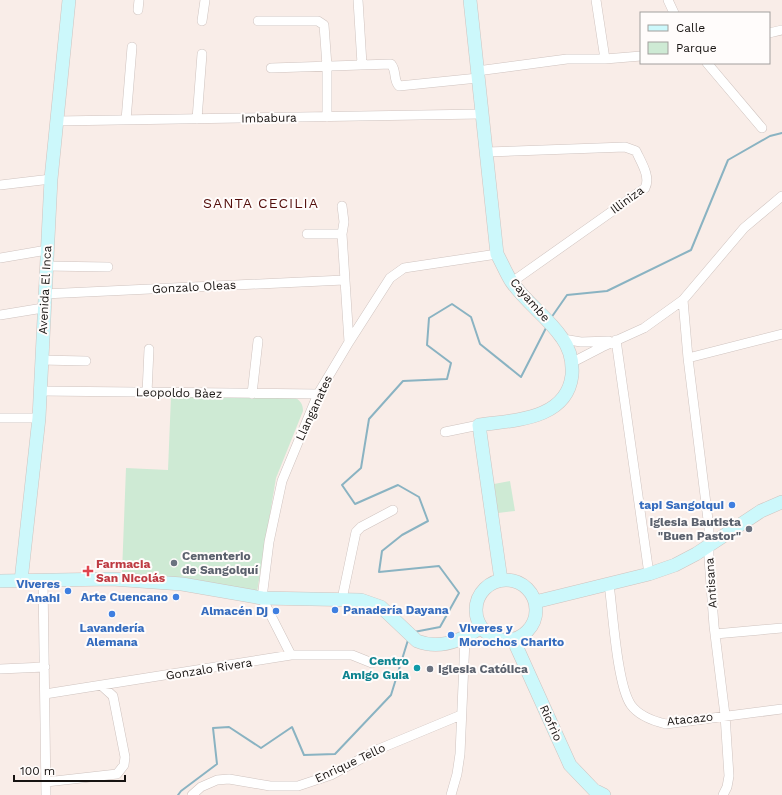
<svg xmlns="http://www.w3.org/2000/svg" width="782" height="795" viewBox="0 0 782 795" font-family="'Work Sans',sans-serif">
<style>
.green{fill:#ceead4}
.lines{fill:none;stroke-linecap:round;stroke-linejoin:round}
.stream{stroke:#8ab3c2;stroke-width:2}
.street-casing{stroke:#cfc3bf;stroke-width:10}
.secondary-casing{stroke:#cfc3bf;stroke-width:14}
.street{stroke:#fff;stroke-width:9}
.secondary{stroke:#ccf8fb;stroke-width:13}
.shop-dot{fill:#3f7fe0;stroke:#fffcfb;stroke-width:1.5}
.worship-dot{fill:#6b7280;stroke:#fffcfb;stroke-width:1.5}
.health-dot{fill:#e0444e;stroke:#fffcfb;stroke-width:1.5}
.culture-dot{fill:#0f9aa8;stroke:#fffcfb;stroke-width:1.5}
.labels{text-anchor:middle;stroke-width:4;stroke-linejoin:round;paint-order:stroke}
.street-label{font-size:12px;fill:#171311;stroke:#fffcfb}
.shop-label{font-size:12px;font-weight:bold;fill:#366cbe;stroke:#fffcfb;text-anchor:end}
.worship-label{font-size:12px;font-weight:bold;fill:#5b616d;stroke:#fffcfb;text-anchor:start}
.health-label{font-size:12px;font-weight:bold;fill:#be3a42;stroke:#fffcfb;text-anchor:start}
.culture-label{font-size:12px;font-weight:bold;fill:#0d838f;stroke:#fffcfb;text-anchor:end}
.quarter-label{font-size:14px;letter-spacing:1px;fill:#530e0b;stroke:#fffcfb}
</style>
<rect width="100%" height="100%" fill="#f9ede8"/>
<!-- green -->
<path class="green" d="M 171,396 L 294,397 C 300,400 303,404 303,411 L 276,478 L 257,592 L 193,580 L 122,573 L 126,468 L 168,470 Z
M 510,481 L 515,511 L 498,513 L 494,484 Z"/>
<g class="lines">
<!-- stream -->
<path class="stream" d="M 551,318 L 567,295 L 607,291 L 691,250 L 728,160 L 770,136 L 782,133
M 414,632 L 440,627 L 459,593 L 439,566 L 379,572 L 382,551 L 402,535 L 428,521 L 419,497 L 398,485 L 355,504 L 342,485 L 361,468 L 369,419 L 403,381 L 447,379 L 451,363 L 427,345 L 429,318 L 452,304 L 471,317 L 480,344 L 521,377 L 547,326
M 178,795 L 181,791 L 217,764 L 213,728 L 229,727 L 261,748 L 292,727 L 304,755 L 335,754 L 391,695 L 408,640"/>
<!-- street casing -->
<g class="street-casing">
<path id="street" d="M 358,0 L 362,64
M 596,0 L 605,59
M 668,0 L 674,13
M 138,10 L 139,0
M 202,21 L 205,0
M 258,21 L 318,21 L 324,25 L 327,66 L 327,117
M 769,33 L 782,30
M 707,63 L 762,128
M 271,68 L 391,64 C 397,71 393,80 399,86 L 478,78
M 477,71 L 567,59 L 605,59 L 641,56
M 197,119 L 202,54
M 126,120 L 132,47
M 57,121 L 481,114
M 486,152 L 625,147 L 636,151 C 641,162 651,177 645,188 L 512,282
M 0,185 L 51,179
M 307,234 L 342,234 L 349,342
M 342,234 L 344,222 L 342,206
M 0,258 L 47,250
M 46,266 L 108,267
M 44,294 L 344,280
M 683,300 L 688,358 L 709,528 L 709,558 L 714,626 L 725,715 L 729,776 L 727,787 L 723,795
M 0,315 L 43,308
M 563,339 L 581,342 L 609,341
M 616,340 L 649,574
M 688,358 L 782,334
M 41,360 L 86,361
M 573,362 L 602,347 L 644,328 L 683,300 L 744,228 L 782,196
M 40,391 L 318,394
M 147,393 L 149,349
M 252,394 L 258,341
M 0,418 L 39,418
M 445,432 L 479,425
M 43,580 L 46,795
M 609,584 C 613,613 617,685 631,705 C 639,716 653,721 666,724 L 782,709
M 342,599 L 356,532 L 361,527 L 393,510
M 715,634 L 782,628
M 291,655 L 262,598 L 269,542 L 282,481 L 318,394 L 349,342 L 390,278 L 404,268 L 497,254
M 0,669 L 45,667
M 45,694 L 291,655 L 352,655 L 372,663
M 46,782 L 117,774 L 124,765 L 125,757 L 113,696 L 102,686
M 192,795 L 201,787 L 217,780 L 229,779 L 270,786 L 298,786 L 331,775 L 379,749 L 461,715
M 451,795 L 457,774 L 460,754 L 465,639"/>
</g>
<!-- secondary casing -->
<g class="secondary-casing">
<path id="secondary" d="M 470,0 L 497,254 C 502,263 506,273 511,281 C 525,302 548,317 562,338 C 570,349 573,361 572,375 C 567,420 514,420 479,425 L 501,580
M476 610a30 30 0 1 1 60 0a30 30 0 1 1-60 0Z
M 0,581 L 112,579 L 182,584 L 262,598 L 361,600 L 381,607 L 417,641 C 440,650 463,640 481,627
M 21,581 L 39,418 L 51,179 L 69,0
M 535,602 L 649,574 L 675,565 L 696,554 L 761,511 L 782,502
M 513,639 L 570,765 L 594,790 L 604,795"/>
</g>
<!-- street -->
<use href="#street" class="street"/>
<!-- secondary -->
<use href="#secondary" class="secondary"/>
</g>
<!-- markers -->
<g class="shop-dot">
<circle cx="732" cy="505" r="4"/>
<circle cx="68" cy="591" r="4"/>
<circle cx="176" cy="597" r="4"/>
<circle cx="335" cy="610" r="4"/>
<circle cx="276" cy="611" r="4"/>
<circle cx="112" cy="614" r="4"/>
<circle cx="451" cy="635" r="4"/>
</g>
<g class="worship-dot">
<circle cx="749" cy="529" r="4"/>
<circle cx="174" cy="563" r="4"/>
<circle cx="430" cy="669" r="4"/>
</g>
<path class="health-dot" d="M86 565h4v4h4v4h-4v4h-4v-4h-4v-4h4z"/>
<circle class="culture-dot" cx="417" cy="668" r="4"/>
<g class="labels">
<!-- street labels -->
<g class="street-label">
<text transform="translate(269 118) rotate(-1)" y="4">Imbabura</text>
<text transform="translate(627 200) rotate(-36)" y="4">Illiniza</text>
<text transform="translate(194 287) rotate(-3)" y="4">Gonzalo Oleas</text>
<text transform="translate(45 290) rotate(-87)" y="4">Avenida El Inca</text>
<text transform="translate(530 300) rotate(49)" y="4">Cayambe</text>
<text transform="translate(179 393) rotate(1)" y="4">Leopoldo Bàez</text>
<text transform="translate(314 408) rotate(-65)" y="4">Llanganates</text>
<text transform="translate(711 583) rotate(-94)" y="4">Antisana</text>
<text transform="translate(209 669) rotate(-9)" y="4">Gonzalo Rivera</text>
<text transform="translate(690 719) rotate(-6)" y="4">Atacazo</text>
<text transform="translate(551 723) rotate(66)" y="4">Riofrìo</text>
<text transform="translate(350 763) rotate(-25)" y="4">Enrique Tello</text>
</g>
<!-- shop labels -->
<g class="shop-label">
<text x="724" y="509">tapi Sangolqui</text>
<text x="60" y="588">Viveres<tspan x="60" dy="14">Anahi</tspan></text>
<text x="168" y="601">Arte Cuencano</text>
<text x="343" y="614" text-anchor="start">Panadería Dayana</text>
<text x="268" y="615">Almacén Dj</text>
<text x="112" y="632" text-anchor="middle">Lavandería<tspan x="112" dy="14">Alemana</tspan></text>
<text x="459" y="632" text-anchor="start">Viveres y<tspan x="459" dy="14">Morochos Charito</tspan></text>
</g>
<!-- worship labels -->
<g class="worship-label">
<text x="741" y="526" text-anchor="end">Iglesia Bautista<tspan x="741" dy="14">"Buen Pastor"</tspan></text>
<text x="182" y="560">Cementerio<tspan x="182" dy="14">de Sangolquí</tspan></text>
<text x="438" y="673">Iglesia Católica</text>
</g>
<!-- health labels -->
<g class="health-label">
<text x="96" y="568">Farmacia<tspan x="96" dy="14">San Nicolás</tspan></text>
</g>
<!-- culture labels -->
<g class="culture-label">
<text x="409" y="665">Centro<tspan x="409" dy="14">Amigo Guia</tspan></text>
</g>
<!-- quarter labels -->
<g class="quarter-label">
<text x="261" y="208">SANTA CECILIA</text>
</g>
</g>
<!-- legend -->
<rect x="640" y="12" width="130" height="52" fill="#fffcfb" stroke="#a29f9d"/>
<rect x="648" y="25" width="20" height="6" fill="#ccf8fb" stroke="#a29f9d"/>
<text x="676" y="32" font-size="12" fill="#171311">Calle</text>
<rect x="648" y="42" width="20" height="12" fill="#ceead4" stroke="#a29f9d"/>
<text x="676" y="52" font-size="12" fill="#171311">Parque</text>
<!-- scale -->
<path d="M14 775v6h111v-6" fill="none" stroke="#171311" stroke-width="2"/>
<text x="20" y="775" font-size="12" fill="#171311" stroke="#fffcfb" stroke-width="3" paint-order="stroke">100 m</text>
</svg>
